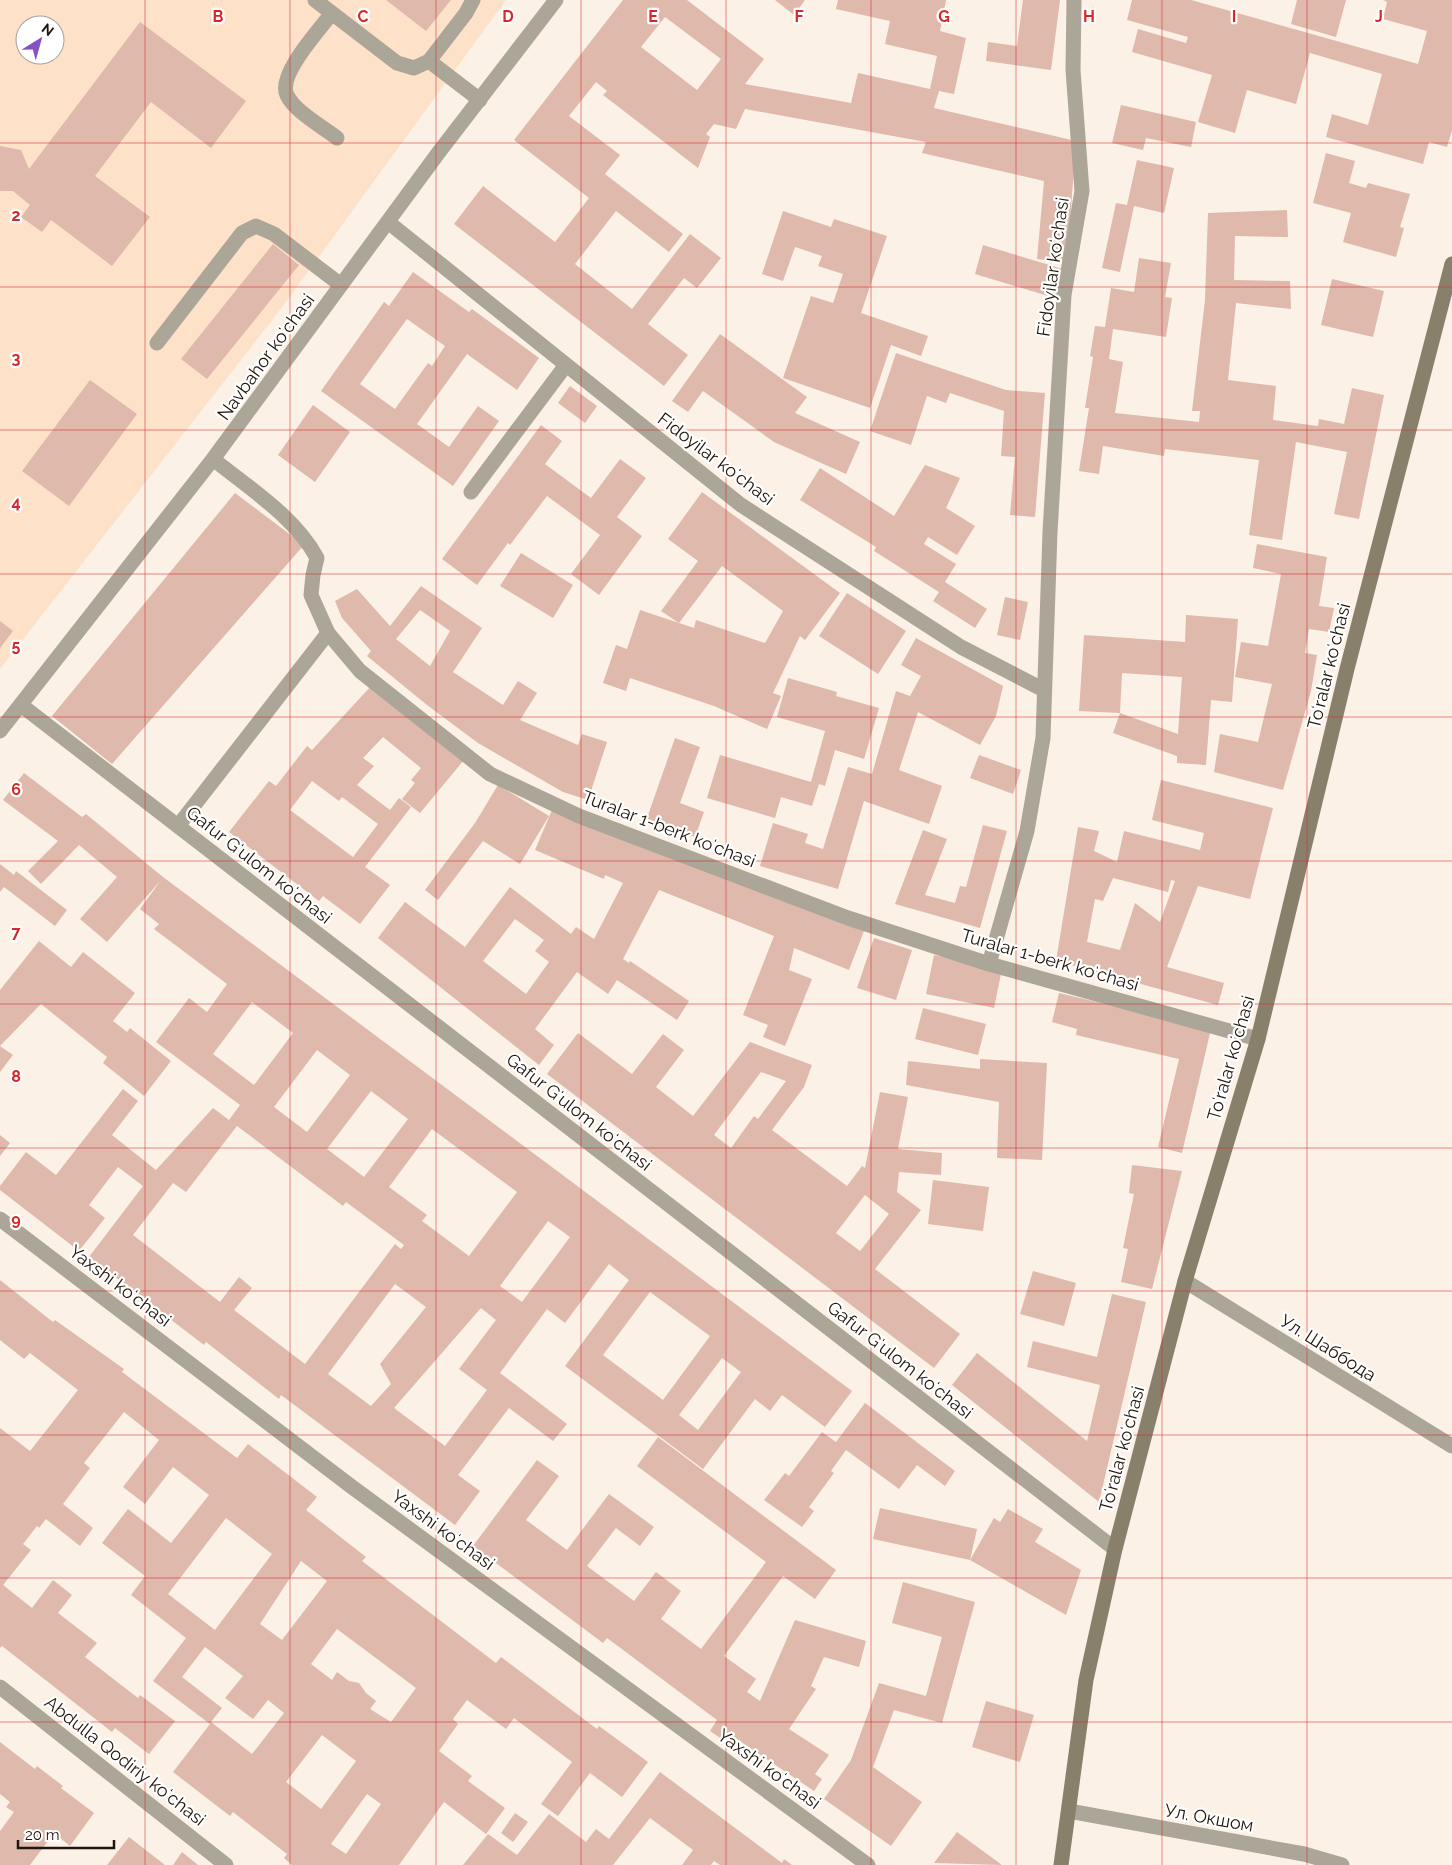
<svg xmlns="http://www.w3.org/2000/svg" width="1452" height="1865" viewBox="0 0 1452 1865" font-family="Raleway,sans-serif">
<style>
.built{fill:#fde1c8;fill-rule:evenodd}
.building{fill:#deb9ac;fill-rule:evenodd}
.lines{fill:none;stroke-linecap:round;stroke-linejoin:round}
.service{stroke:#aba697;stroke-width:15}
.minor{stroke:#aba697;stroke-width:15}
.secondary{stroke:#89806c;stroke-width:15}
.grid{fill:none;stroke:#d62828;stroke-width:1;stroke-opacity:0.55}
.labels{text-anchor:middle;stroke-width:4.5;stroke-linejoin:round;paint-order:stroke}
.street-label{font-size:18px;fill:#1f150c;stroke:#fff}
.grid-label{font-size:16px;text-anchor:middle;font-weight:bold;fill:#d62828;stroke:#fff;stroke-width:4.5;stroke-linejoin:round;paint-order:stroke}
</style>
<rect width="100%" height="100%" fill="#fcf1e6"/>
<!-- built -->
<path class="built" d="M 0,0 L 506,0 L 283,306 L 0,669 ZM 25,25 L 55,25 L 55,55 L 25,55 Z"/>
<!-- building -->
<path class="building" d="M 386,0 L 451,0 L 426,31 Z
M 623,0 L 687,0 L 764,59 L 745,84 L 851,103 L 858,73 L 930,89 L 937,56 L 885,44 L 890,21 L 836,9 L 838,0 L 946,0 L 940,31 L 966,38 L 954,94 L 939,91 L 934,108 L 1076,141 L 1067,262 L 1037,259 L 1044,181 L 922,153 L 926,142 L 745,109 L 736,129 L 714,124 L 706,134 L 710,137 L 698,168 L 603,95 L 607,91 L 596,82 L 569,116 L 620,155 L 605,174 L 683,234 L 669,252 L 616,211 L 575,264 L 632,309 L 690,234 L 721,258 L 697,288 L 684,278 L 648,324 L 688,355 L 664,386 L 454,224 L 483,186 L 555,242 L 589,198 L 514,140 ZM 665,17 L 721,59 L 697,90 L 641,47 Z
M 775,0 L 805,0 L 794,15 Z
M 1023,0 L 1060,0 L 1051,70 L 986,61 L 988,42 L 1017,46 Z
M 1132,0 L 1191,0 L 1418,64 L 1427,31 L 1383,19 L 1387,2 L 1383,0 L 1452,0 L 1452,130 L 1447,147 L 1429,142 L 1423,164 L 1326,137 L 1332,114 L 1368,125 L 1382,74 L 1310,53 L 1296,104 L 1247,90 L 1235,133 L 1198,122 L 1212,75 L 1132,52 L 1138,29 L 1186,43 L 1188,37 L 1127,20 Z
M 1297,0 L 1346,0 L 1336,37 L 1291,24 Z
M 140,22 L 246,101 L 211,148 L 151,102 L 95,176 L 150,217 L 112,266 L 51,220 L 42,232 L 21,217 L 30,205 L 13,191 L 0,191 L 0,146 L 21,150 L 29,169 Z
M 1121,105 L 1196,122 L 1191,147 L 1146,138 L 1143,150 L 1112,143 Z
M 1326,153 L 1355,161 L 1349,183 L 1366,188 L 1368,183 L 1410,194 L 1400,227 L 1404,228 L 1396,257 L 1343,242 L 1351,213 L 1313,203 Z
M 1137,160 L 1174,168 L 1164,213 L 1134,206 L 1120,272 L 1102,268 L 1116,203 L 1127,205 Z
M 1287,210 L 1288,237 L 1235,236 L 1234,280 L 1290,281 L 1291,309 L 1236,303 L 1228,380 L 1276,386 L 1273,420 L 1318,426 L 1319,419 L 1344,424 L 1352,388 L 1384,395 L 1359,519 L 1334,514 L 1347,452 L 1296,442 L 1282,540 L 1249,535 L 1259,460 L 1165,449 L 1164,456 L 1103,446 L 1099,474 L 1079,471 L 1089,408 L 1085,408 L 1093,357 L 1090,356 L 1095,326 L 1105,327 L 1111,288 L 1134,292 L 1139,258 L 1171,263 L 1165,297 L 1172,298 L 1166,337 L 1113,329 L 1109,359 L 1123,362 L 1115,413 L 1199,422 L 1200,411 L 1192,411 L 1205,300 L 1208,213 Z
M 783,211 L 831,227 L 834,219 L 887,236 L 861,313 L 928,336 L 921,356 L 891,345 L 870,408 L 783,378 L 811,296 L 833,303 L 843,274 L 818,266 L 822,256 L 795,247 L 783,281 L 762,274 Z
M 273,244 L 299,265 L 207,379 L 181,359 Z
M 983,245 L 1066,270 L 1058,299 L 975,274 Z
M 413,272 L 469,312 L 472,309 L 539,358 L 517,390 L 467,354 L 417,424 L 449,447 L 478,406 L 499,421 L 453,486 L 321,391 L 384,302 L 389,306 ZM 407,319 L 445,346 L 432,366 L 428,363 L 395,409 L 360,384 Z
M 1332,279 L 1384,291 L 1373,337 L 1321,325 Z
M 720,334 L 807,397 L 795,413 L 860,442 L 846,474 L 774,442 L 703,391 L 688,412 L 672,401 Z
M 896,353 L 1006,390 L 1045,393 L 1035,517 L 1010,515 L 1015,457 L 1001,456 L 1004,411 L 950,393 L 946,403 L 927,396 L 911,445 L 870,431 Z
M 90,380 L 137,414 L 69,506 L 22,471 Z
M 570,386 L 597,406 L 585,423 L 558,403 Z
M 313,405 L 350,432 L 315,482 L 278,455 Z
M 541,425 L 562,441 L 545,464 L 591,498 L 620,459 L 646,478 L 617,517 L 642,536 L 599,595 L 571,574 L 600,535 L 547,496 L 510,545 L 508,543 L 477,585 L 442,559 Z
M 925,465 L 960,478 L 946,508 L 975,526 L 957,555 L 928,537 L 924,544 L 956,564 L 945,582 L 987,609 L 975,628 L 933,601 L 939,592 L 874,551 L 876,547 L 800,500 L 820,468 L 894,516 Z
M 702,492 L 840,593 L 805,640 L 800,636 L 773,693 L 781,696 L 767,729 L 714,706 L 630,678 L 626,691 L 603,683 L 616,645 L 627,649 L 640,610 L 694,628 L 696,620 L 765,643 L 783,611 L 722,566 L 679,623 L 661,611 L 698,561 L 668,539 Z
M 235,493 L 304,545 L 112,764 L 52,716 Z
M 1257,544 L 1327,557 L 1319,606 L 1334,608 L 1329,632 L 1309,629 L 1305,653 L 1317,655 L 1311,691 L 1283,790 L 1214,772 L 1220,734 L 1258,742 L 1272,684 L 1235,677 L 1241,642 L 1268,646 L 1281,574 L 1253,568 Z
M 521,553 L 573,585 L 553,618 L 500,586 Z
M 421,586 L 482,628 L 453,672 L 503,705 L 518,681 L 537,693 L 520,720 L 578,745 L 582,734 L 607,742 L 588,800 L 563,792 L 478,743 L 427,705 L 367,656 L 371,651 L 342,618 L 335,601 L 357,589 L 390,626 ZM 420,610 L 450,631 L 430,666 L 396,639 Z
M 847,593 L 906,631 L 878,674 L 819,636 Z
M 1005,597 L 1028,602 L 1020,640 L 997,635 Z
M 1186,615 L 1238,619 L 1232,702 L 1211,700 L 1206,765 L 1177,763 L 1177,756 L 1113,733 L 1120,713 L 1178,734 L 1182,677 L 1122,673 L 1120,713 L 1079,711 L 1084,635 L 1185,642 Z
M 0,621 L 13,631 L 0,648 Z
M 916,638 L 1003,686 L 996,716 L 980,745 L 918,712 L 899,770 L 942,786 L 929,824 L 864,801 L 838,889 L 760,866 L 773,823 L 808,834 L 805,843 L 823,849 L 848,767 L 872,774 L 896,691 L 910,696 L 921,676 L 901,665 Z
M 788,678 L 837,692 L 836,696 L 879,708 L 864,759 L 835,750 L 825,786 L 819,784 L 812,806 L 781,797 L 775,818 L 707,798 L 720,755 L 811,782 L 825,731 L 777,717 Z
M 372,685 L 464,760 L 420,813 L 402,799 L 415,783 L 411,780 L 421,768 L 383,737 L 363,758 L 374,766 L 357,785 L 390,810 L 399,798 L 411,807 L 365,867 L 390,885 L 360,924 L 323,896 L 319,901 L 229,832 L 269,781 L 276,786 L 307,746 L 312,750 ZM 312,781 L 339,801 L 342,797 L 378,824 L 353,857 L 290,810 Z
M 675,738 L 700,747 L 680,803 L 704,812 L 695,837 L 646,821 Z
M 979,755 L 1021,770 L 1013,794 L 970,778 Z
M 24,773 L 82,817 L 86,814 L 163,877 L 852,1391 L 825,1427 L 782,1395 L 770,1411 L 755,1399 L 703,1469 L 565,1366 L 629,1280 L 609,1264 L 565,1323 L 547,1309 L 500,1373 L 567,1424 L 553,1441 L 509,1408 L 458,1475 L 480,1491 L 455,1525 L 281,1395 L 279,1399 L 206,1342 L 204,1345 L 89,1257 L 143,1186 L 118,1167 L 89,1205 L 105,1218 L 79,1251 L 0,1190 L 0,1186 L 26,1152 L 56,1175 L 123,1089 L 138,1101 L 112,1135 L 156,1170 L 213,1108 L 229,1120 L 240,1105 L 156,1042 L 189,998 L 207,1012 L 227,984 L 154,929 L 159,924 L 140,909 L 161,880 L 107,942 L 80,919 L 117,877 L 79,845 L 41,884 L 28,871 L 58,841 L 3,800 ZM 252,1002 L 293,1033 L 254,1085 L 213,1054 ZM 317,1050 L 350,1075 L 307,1132 L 274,1107 ZM 371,1091 L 408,1119 L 364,1177 L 327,1149 ZM 237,1126 L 343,1206 L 346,1202 L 404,1245 L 401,1249 L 395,1244 L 305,1364 L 234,1310 L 252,1288 L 239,1277 L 220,1302 L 133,1235 L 173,1183 L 186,1192 ZM 432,1129 L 517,1192 L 469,1256 L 422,1221 L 427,1215 L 389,1187 ZM 548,1221 L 570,1237 L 522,1302 L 500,1286 ZM 395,1284 L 426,1307 L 380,1364 L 391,1384 L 371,1406 L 328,1374 ZM 650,1292 L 710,1336 L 663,1400 L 603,1355 ZM 481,1308 L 496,1320 L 459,1369 L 487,1390 L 445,1446 L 394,1408 ZM 722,1358 L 741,1372 L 698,1430 L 679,1415 Z
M 1161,780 L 1273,808 L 1250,899 L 1198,886 L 1167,967 L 1224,983 L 1218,1005 L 1056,961 L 1078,827 L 1099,831 L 1094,851 L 1117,862 L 1124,831 L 1200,850 L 1204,833 L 1152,820 ZM 1113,878 L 1168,892 L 1171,880 L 1175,881 L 1160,922 L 1135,903 L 1120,950 L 1087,942 L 1095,899 L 1103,901 Z
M 498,785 L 549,816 L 520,864 L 483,841 L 438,900 L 425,890 L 475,823 Z
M 552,810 L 864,931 L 849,970 L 794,948 L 789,970 L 812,979 L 785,1046 L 763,1037 L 768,1025 L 743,1015 L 774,936 L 659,890 L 623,959 L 629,963 L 630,961 L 689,1001 L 677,1020 L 617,980 L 608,994 L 577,972 L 535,1029 L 554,1045 L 539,1065 L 378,938 L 405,902 L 465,947 L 510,887 L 571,934 L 576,927 L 594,939 L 623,883 L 605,875 L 604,879 L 535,850 ZM 515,919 L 544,940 L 535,951 L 549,962 L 526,994 L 483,961 Z
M 983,825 L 1007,831 L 980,928 L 895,904 L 923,830 L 947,839 L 925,895 L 955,903 L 960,886 L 966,887 Z
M 0,864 L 14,875 L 16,871 L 67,910 L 55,926 L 4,887 L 0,892 Z
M 874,938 L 912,950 L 896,1000 L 857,988 Z
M 39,941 L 71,967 L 83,952 L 135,993 L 113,1021 L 127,1032 L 130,1028 L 171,1061 L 144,1096 L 103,1063 L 107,1057 L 41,1004 L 0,1046 L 13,1055 L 0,1072 L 0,990 Z
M 934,955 L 1002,969 L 994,1008 L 926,994 Z
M 1059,993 L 1211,1029 L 1182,1153 L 1158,1147 L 1179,1059 L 1076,1035 L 1077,1029 L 1052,1022 Z
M 923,1008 L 986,1024 L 978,1055 L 915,1039 Z
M 578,1033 L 632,1074 L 663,1034 L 684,1050 L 656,1087 L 693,1116 L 750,1042 L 812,1065 L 804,1087 L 772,1130 L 847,1186 L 862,1166 L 865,1168 L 880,1092 L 908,1097 L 898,1149 L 942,1153 L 941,1175 L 899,1172 L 897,1192 L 921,1210 L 875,1269 L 960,1334 L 934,1368 L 547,1074 ZM 761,1072 L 786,1081 L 758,1119 L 754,1116 L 731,1148 L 714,1135 ZM 865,1195 L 889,1214 L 860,1251 L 836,1233 Z
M 980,1059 L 1047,1063 L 1042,1160 L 997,1158 L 999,1102 L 906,1085 L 908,1061 L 980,1069 Z
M 0,1135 L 10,1143 L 0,1156 Z
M 1132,1165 L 1182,1171 L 1152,1289 L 1121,1282 L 1128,1249 L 1123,1248 L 1134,1194 L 1129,1193 Z
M 933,1180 L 989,1187 L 983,1231 L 928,1224 Z
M 1033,1271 L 1076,1283 L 1064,1326 L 1020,1314 Z
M 0,1280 L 53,1322 L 55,1320 L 124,1369 L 122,1372 L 237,1458 L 248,1444 L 317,1497 L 306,1510 L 366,1557 L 362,1561 L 496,1663 L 501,1657 L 597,1729 L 599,1726 L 648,1762 L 622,1797 L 590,1773 L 558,1816 L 541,1804 L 572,1762 L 514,1718 L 506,1729 L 467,1700 L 453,1719 L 458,1724 L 439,1751 L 472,1776 L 468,1781 L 505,1808 L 486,1834 L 444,1802 L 399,1865 L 292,1865 L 284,1858 L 287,1854 L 233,1812 L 230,1816 L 173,1772 L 210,1724 L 153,1681 L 186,1638 L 131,1595 L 145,1576 L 102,1543 L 128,1509 L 171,1543 L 209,1495 L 173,1467 L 145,1504 L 123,1487 L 159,1440 L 124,1412 L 84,1463 L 90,1468 L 63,1504 L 93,1528 L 80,1546 L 46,1519 L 39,1528 L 37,1526 L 23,1544 L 31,1550 L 3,1585 L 32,1608 L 53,1580 L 72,1595 L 58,1613 L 97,1643 L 85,1657 L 138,1698 L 140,1695 L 175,1721 L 149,1754 L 115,1728 L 112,1732 L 2,1646 L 0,1648 L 0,1428 L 30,1451 L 78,1390 L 30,1353 L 24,1359 L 0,1340 ZM 226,1518 L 272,1554 L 215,1630 L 168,1594 ZM 301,1561 L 327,1581 L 282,1640 L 260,1624 ZM 337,1629 L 416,1688 L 391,1722 L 370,1709 L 376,1701 L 366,1693 L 359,1683 L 349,1681 L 337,1672 L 332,1680 L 311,1664 ZM 205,1647 L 243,1676 L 225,1698 L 253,1719 L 268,1700 L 284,1713 L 252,1754 L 211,1722 L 222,1708 L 182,1677 ZM 322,1735 L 356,1761 L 321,1809 L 286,1782 ZM 367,1794 L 381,1804 L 346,1854 L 331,1844 Z
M 1112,1294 L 1146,1302 L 1099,1502 L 952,1385 L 977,1353 L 1087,1441 L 1100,1385 L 1027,1367 L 1033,1341 L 1097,1357 Z
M 865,1403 L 955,1471 L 945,1486 L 917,1465 L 899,1489 L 846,1450 L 831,1471 L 834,1473 L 809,1507 L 814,1511 L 802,1527 L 764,1500 L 785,1473 L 789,1476 L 822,1432 L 836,1442 Z
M 658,1437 L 836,1570 L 815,1599 L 783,1576 L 724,1656 L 756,1679 L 747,1692 L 760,1701 L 795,1620 L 866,1641 L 859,1667 L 824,1657 L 811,1686 L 816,1689 L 789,1729 L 829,1755 L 815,1774 L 822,1779 L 814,1791 L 734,1737 L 729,1744 L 710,1731 L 717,1720 L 607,1638 L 603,1643 L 473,1546 L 537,1460 L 559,1476 L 526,1520 L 567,1550 L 609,1494 L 654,1527 L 640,1546 L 616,1528 L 587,1566 L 634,1601 L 656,1572 L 681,1591 L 661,1619 L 701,1649 L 766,1562 L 637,1466 Z
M 880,1508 L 977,1529 L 970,1560 L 994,1518 L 1000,1522 L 1008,1509 L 1043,1529 L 1035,1542 L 1081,1570 L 1066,1615 L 970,1560 L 873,1539 Z
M 903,1582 L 975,1602 L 942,1723 L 894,1710 L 873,1767 L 922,1802 L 891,1846 L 824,1799 L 851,1760 L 879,1683 L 926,1696 L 942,1637 L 892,1623 Z
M 986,1701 L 1034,1715 L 1020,1762 L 972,1747 Z
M 0,1742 L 35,1769 L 37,1766 L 63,1786 L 61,1788 L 94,1813 L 70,1846 L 54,1833 L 30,1865 L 0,1865 L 0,1831 L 14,1812 L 6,1807 L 10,1802 L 0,1794 Z
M 660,1772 L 782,1863 L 784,1859 L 792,1865 L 720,1865 L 714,1861 L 711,1865 L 682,1865 L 693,1850 L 650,1818 L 613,1865 L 463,1865 L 488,1834 L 517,1855 L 549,1814 L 586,1842 L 596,1829 L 609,1839 Z
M 515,1813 L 528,1822 L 513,1842 L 501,1833 Z
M 957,1832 L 1002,1865 L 934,1863 Z
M 129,1837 L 165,1865 L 107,1865 Z
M 182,1852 L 198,1865 L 173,1865 Z"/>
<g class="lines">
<!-- service -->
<path class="service" d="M 315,0 L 397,63 L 414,68 L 429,61 L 466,13 L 473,0
M 332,13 C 320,29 277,75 287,95 C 294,111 323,127 337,138
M 429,61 L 480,100
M 157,343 L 242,233 L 256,226 L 274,234 L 341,285
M 471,492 L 566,365
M 178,826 L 328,633"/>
<!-- minor -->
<path class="minor" d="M 388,222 L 741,505 L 961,647 L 1044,690
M 213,459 C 249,488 295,517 317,558 L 313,575 L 311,595 L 328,633 L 360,671 L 490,774 L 579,816 L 848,918 L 989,964 L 1258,1039
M 21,705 L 1115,1549
M 0,731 L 213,459 L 439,152 L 556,0
M 989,964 L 1027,831 L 1043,738 L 1050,532 L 1064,295 L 1082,191 L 1073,70 L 1074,0
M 0,1219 L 352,1487 L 868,1865
M 1185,1281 L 1452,1446
M 0,1687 L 226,1865
M 1069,1811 L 1304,1854 L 1342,1865"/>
<!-- secondary -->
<path class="secondary" d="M 1061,1865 L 1086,1680 L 1115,1549 L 1185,1281 L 1258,1039 L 1347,669 L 1452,264"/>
</g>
<!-- grid -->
<path class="grid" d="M 145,0 L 145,1865M 290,0 L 290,1865M 436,0 L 436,1865M 581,0 L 581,1865M 726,0 L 726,1865M 871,0 L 871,1865M 1016,0 L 1016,1865M 1162,0 L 1162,1865M 1307,0 L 1307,1865M 0,143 L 1452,143M 0,287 L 1452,287M 0,430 L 1452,430M 0,574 L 1452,574M 0,717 L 1452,717M 0,861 L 1452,861M 0,1004 L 1452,1004M 0,1148 L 1452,1148M 0,1291 L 1452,1291M 0,1435 L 1452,1435M 0,1578 L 1452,1578M 0,1722 L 1452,1722"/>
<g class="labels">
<!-- street labels -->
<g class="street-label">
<text transform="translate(1053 267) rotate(-82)" y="6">Fidoyilar koʻchasi</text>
<text transform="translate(266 357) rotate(-54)" y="6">Navbahor koʻchasi</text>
<text transform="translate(716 459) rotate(37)" y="6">Fidoyilar koʻchasi</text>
<text transform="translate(1329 666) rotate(-76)" y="6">Toʻralar koʻchasi</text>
<text transform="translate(669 829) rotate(21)" y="6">Turalar 1-berk koʻchasi</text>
<text transform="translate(259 865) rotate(38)" y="6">Gafur Gʻulom koʻchasi</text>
<text transform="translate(1050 960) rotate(16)" y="6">Turalar 1-berk koʻchasi</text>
<text transform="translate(1231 1058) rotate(-74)" y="6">Toʻralar koʻchasi</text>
<text transform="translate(579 1112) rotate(38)" y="6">Gafur Gʻulom koʻchasi</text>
<text transform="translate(120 1286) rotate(37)" y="6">Yaxshi koʻchasi</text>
<text transform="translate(1328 1348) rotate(32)" y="6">Ул. Шаббода</text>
<text transform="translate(900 1360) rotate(38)" y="6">Gafur Gʻulom koʻchasi</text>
<text transform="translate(1122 1449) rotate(-75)" y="6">Toʻralar koʻchasi</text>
<text transform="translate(443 1530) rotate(36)" y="6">Yaxshi koʻchasi</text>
<text transform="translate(125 1761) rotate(38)" y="6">Abdulla Qodiriy koʻchasi</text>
<text transform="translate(769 1769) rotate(36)" y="6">Yaxshi koʻchasi</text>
<text transform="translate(1209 1818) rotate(10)" y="6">Ул. Окшом</text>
</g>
</g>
<g class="grid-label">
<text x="218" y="22">B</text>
<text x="363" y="22">C</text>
<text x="508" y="22">D</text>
<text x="653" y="22">E</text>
<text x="799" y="22">F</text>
<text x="944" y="22">G</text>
<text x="1089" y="22">H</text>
<text x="1234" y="22">I</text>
<text x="1379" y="22">J</text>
<text x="16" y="221">2</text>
<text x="16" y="364">3</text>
<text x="16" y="508">4</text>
<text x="16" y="651">5</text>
<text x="16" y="795">6</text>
<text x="16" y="938">7</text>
<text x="16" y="1082">8</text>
<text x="16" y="1225">9</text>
</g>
<!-- north arrow -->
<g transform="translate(40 40) rotate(37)"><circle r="24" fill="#ffffff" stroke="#a5a19e"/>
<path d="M0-4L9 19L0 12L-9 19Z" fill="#884fc6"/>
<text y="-8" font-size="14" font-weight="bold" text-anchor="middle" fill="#1f150c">N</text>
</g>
<!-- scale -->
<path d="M18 1840v8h96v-8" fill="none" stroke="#1f150c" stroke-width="2.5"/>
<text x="25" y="1840" font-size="15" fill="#1f150c" stroke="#ffffff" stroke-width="4" paint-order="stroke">20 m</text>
</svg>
